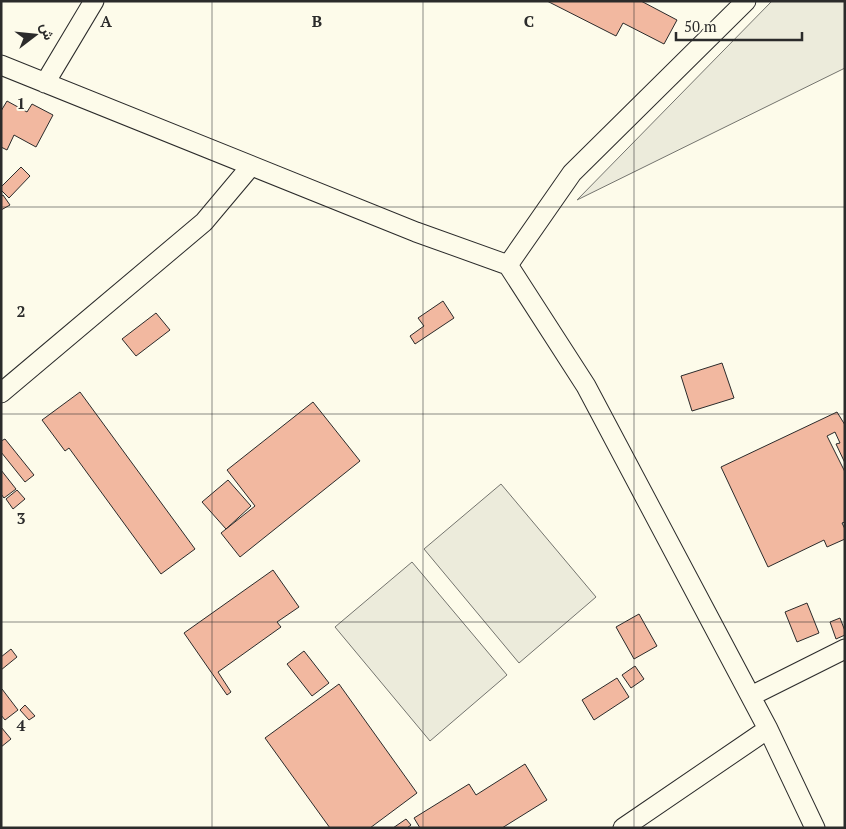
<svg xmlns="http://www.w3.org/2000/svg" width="846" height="829" viewBox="0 0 846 829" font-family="'PT Serif',Vazirmatn,serif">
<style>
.green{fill:#ecebdb;stroke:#74746e}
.building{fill:#f2b8a0;stroke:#2b2b2b}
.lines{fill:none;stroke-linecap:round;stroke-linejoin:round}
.minor-casing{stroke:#2b2b2b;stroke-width:21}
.minor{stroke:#fdfbea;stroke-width:19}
.grid{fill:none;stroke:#2b2b2b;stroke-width:1;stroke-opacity:0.55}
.grid-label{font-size:16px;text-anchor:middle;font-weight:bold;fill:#2b2b2b;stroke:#fdfbea;stroke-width:4;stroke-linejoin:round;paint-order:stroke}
</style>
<rect width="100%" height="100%" fill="#fdfbea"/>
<!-- green -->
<path class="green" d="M 772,1 L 845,1 L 845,68 L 577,200 Z
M 501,484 L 596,597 L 519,663 L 424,549 Z
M 412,562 L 507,675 L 430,741 L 335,627 Z"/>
<!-- building -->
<path class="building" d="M 547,1 L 641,1 L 677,20 L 664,44 L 623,23 L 616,36 Z
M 7,101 L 27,112 L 32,104 L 53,115 L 36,147 L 14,135 L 7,150 L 1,147 L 1,111 Z
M 21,167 L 30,176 L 9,198 L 1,190 L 1,187 Z
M 3,195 L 10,205 L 1,210 L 1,196 Z
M 443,301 L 454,318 L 415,344 L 410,336 L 424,326 L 418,318 Z
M 156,313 L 170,330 L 136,356 L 122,339 Z
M 722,363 L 734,398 L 692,411 L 681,376 Z
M 80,392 L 195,549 L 161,574 L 69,448 L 65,451 L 42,420 Z
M 313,402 L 360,461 L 240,557 L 221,533 L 255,506 L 227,470 Z
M 837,412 L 845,425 L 845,463 L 836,444 L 840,443 L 835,432 L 827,436 L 845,472 L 845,522 L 842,523 L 845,529 L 845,539 L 827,547 L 824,540 L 768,567 L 721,467 Z
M 5,439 L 34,475 L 25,482 L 1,452 L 1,441 Z
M 1,470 L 16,489 L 4,498 L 1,494 Z
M 228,480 L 251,506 L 226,529 L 202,502 Z
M 17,490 L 25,499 L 13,509 L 6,499 Z
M 273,570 L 299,607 L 277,622 L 281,627 L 218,672 L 231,692 L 227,695 L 184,633 Z
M 807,603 L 819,633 L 797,642 L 785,612 Z
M 639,614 L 657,646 L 634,659 L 616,627 Z
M 840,618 L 845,631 L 845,635 L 836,639 L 830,622 Z
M 11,649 L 17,657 L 1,670 L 1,657 Z
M 304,651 L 329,683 L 312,696 L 287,664 Z
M 635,666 L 644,679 L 631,688 L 622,675 Z
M 617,678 L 629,697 L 594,720 L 582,700 Z
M 339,684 L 417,793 L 370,828 L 330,828 L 265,738 Z
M 2,689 L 18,710 L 5,720 L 1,715 L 1,690 Z
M 25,705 L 35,716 L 29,720 L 20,710 Z
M 1,727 L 11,739 L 1,747 Z
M 525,764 L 547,800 L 502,828 L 420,828 L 414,818 L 469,784 L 476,795 Z
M 406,819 L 411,825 L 407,828 L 393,828 Z"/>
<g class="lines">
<!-- minor casing -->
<g class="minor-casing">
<path id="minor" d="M 1,65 L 416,232 L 508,265 L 586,386 L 768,729 L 815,828
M 45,83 L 94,1
M 508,265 L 572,173 L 746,1
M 1,393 L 204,222 L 251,166
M 751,696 L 845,649
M 623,828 L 768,729"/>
</g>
<!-- minor -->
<use href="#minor" class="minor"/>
</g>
<!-- grid -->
<path class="grid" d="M 212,1 L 212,828M 423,1 L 423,828M 634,1 L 634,828M 1,207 L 845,207M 1,414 L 845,414M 1,622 L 845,622"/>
<g class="grid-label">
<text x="106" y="27">A</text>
<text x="317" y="27">B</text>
<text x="529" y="27">C</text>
<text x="21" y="109">1</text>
<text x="21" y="317">2</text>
<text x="21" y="524">3</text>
<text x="21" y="731">4</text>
</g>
<!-- border -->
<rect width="846" height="829" fill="none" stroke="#2b2b2b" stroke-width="5"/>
<!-- north arrow -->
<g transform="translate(35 35) rotate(74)" stroke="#fdfbea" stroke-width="4" paint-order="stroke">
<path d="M0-4L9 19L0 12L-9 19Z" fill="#2b2b2b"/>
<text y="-8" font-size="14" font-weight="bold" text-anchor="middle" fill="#2b2b2b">ش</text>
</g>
<!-- scale -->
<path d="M676 32v8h126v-8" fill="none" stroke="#2b2b2b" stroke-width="2.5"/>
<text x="684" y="32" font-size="15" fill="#2b2b2b" stroke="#fdfbea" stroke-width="4" paint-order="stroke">50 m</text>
</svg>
